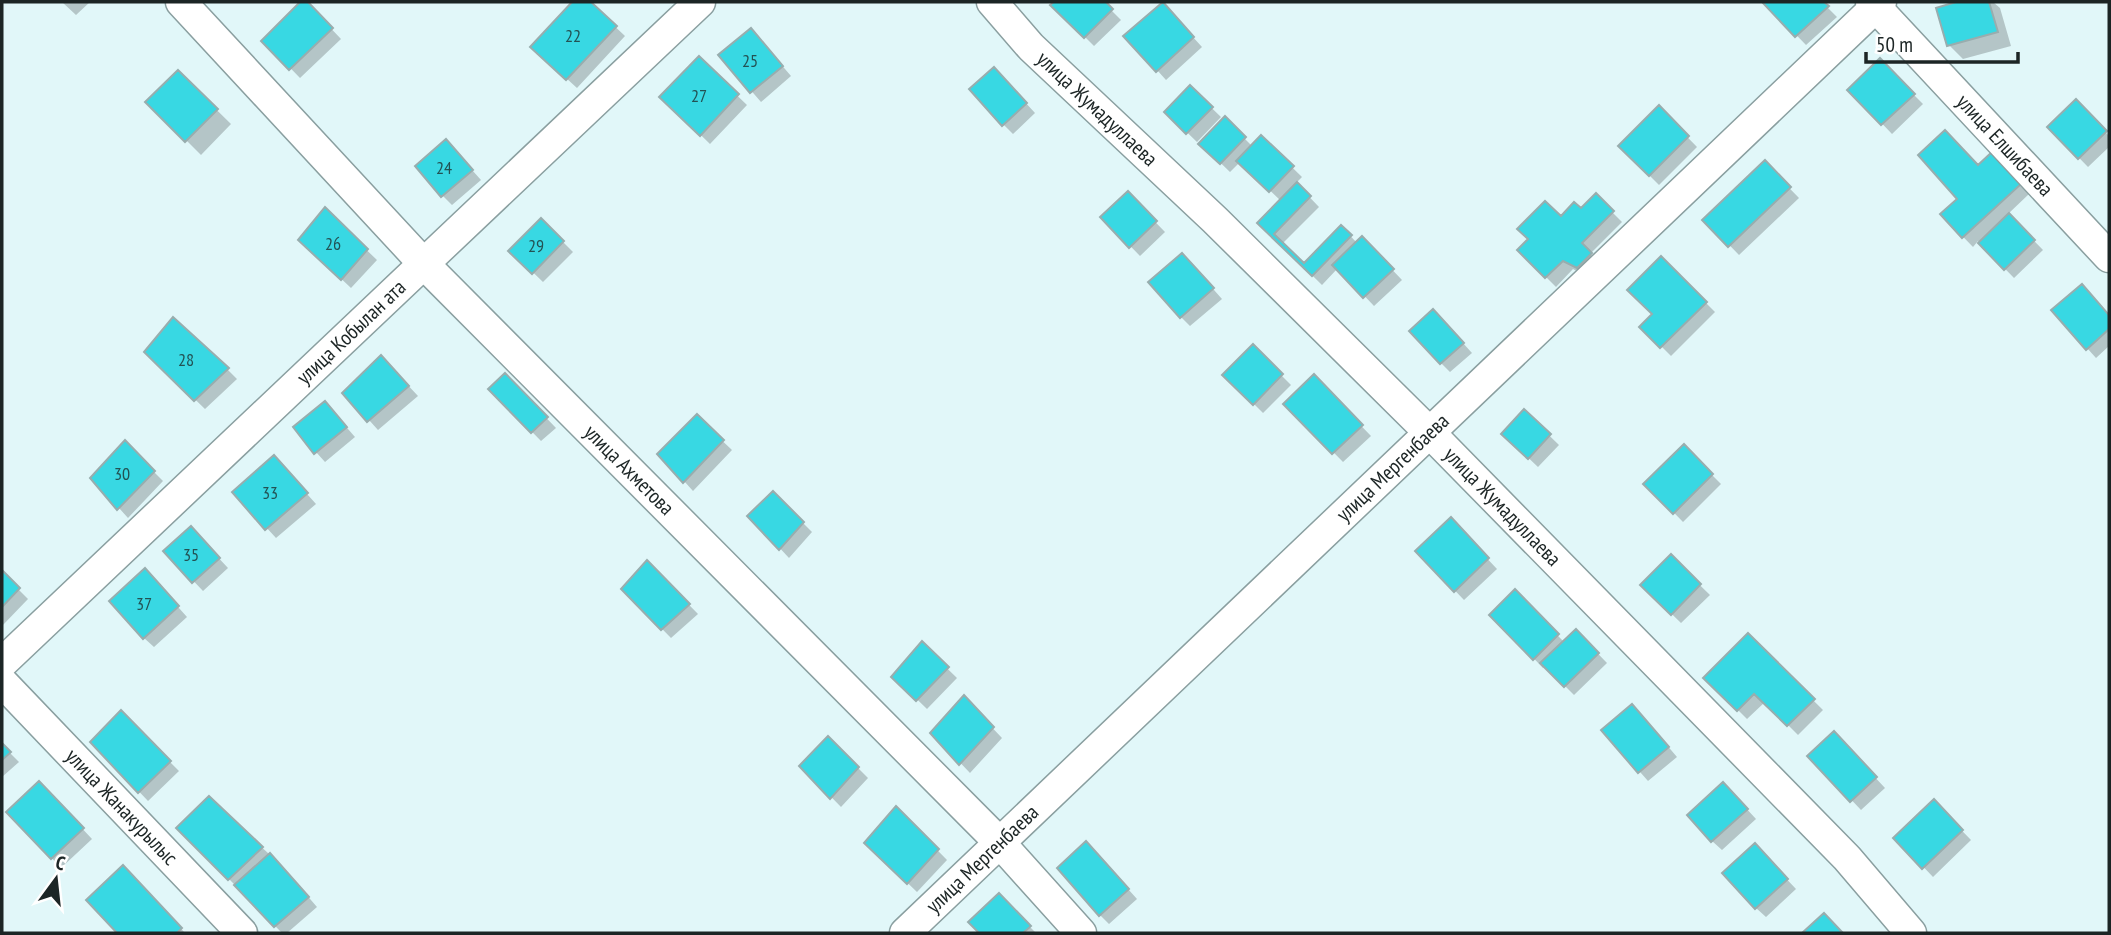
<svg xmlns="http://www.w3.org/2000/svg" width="2111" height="935" viewBox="0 0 2111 935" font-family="'PT Sans Narrow',sans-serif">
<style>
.shadow{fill:#0003}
.building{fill:#38d8e3;stroke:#98adae;stroke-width:2}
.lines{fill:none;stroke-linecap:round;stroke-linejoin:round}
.minor-casing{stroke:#8a9fa0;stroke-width:33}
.minor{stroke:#fff;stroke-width:30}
.labels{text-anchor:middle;stroke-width:5;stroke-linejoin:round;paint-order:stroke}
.number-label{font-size:18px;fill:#235254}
.street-label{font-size:21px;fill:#1c2525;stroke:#fff}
</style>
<rect width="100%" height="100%" fill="#e1f7f9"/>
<!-- shadow -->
<path class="shadow" d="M 62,2 L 90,2 L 76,15 Z
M 303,2 L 306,2 L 341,39 L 300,78 L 264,41 Z
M 574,2 L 589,2 L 625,36 L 577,88 L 532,47 Z
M 1056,2 L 1103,2 L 1121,20 L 1094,46 L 1053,5 Z
M 1764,2 L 1822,2 L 1837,17 L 1806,45 Z
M 1961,2 L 1993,2 L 2000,8 L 2011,46 L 1963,59 L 1949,45 L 1938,10 Z
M 1171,13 L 1202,47 L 1166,80 L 1157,70 Z
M 760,40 L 791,76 L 761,102 L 721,56 Z
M 699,59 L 747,105 L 710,144 L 662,97 Z
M 1880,61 L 1923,104 L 1892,134 L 1850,90 Z
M 178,72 L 231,124 L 201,155 L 148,102 Z
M 1003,78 L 1035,113 L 1013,134 L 1003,124 Z
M 1190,87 L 1221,117 L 1197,142 L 1166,112 Z
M 2076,102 L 2109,136 L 2109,147 L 2088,167 L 2049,127 Z
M 1659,108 L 1697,147 L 1659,185 L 1620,146 Z
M 1225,119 L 1252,146 L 1261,137 L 1302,177 L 1296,183 L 1319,207 L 1282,244 L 1304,266 L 1342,227 L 1357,243 L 1362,238 L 1402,280 L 1374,306 L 1338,268 L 1322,285 L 1259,223 L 1281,201 L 1240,162 L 1230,172 L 1201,144 Z
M 455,151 L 481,180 L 452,205 L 443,196 Z
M 1992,154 L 2029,194 L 2008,214 L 2043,250 L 2014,278 L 1978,241 L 1973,247 L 1942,215 L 1960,199 L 1978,167 Z
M 1765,163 L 1799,198 L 1739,255 L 1705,220 Z
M 1128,194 L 1165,232 L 1140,256 L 1103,218 Z
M 1596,196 L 1622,222 L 1590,254 L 1600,264 L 1587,277 L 1573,269 L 1556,287 L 1519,250 L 1561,218 L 1581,210 Z
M 325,210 L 377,260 L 351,288 L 300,240 Z
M 541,220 L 573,252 L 543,282 L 511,251 Z
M 1661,258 L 1715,312 L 1671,356 L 1642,327 L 1654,314 Z
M 1191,264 L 1222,299 L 1190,326 L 1181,317 Z
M 2091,295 L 2109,316 L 2109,346 L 2096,358 L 2087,348 Z
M 1443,321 L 1472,353 L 1450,372 L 1441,363 Z
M 1253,347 L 1291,385 L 1263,413 L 1225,375 Z
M 146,352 L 227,369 L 237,379 L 205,409 Z
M 390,366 L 418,396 L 378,430 L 369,420 Z
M 505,375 L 556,428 L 541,441 L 490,389 Z
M 1314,377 L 1371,436 L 1343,462 L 1286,404 Z
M 1524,411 L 1559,445 L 1538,467 L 1503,434 Z
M 334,413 L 355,437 L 325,462 L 316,452 Z
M 697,417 L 732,450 L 693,491 L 684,481 Z
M 125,443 L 163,481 L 128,518 L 92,478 Z
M 1684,447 L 1721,484 L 1683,522 L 1646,484 Z
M 283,467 L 316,504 L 276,538 L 234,492 Z
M 773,493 L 812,532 L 789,558 L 750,516 Z
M 1451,520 L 1497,569 L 1464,600 L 1417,551 Z
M 200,538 L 228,568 L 203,591 L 165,551 Z
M 1671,557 L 1710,595 L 1681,623 L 1642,585 Z
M 647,562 L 698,614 L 671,638 L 623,589 Z
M 2,573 L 28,599 L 2,626 Z
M 154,580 L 187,617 L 154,647 L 144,638 Z
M 1515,592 L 1564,642 L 1576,631 L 1607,663 L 1574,695 L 1545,666 L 1543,668 L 1492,615 Z
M 1748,636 L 1823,710 L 1798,735 L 1765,702 L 1747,719 L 1706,678 Z
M 922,644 L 957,678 L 927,709 L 894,677 Z
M 964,698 L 1002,738 L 970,773 L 932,733 Z
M 121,713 L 179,771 L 148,801 L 92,742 Z
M 1642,716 L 1677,757 L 1648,781 L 1604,731 Z
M 828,738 L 868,778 L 841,807 L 801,766 Z
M 1843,743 L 1885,788 L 1861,810 L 1810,756 Z
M 2,745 L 19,762 L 2,777 Z
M 49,793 L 92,839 L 61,868 L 9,812 Z
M 1733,794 L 1756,819 L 1722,850 L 1712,841 Z
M 209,799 L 280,864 L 317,907 L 287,933 L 282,933 L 179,828 Z
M 1934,802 L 1971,840 L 1933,877 L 1896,838 Z
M 896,808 L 947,860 L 917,892 L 866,843 Z
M 1095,852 L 1137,899 L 1109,924 L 1100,915 Z
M 1764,855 L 1796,889 L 1766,917 L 1756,908 Z
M 132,877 L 185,933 L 119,933 L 89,900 Z
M 999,896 L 1036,933 L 981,933 L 970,922 Z"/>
<!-- building -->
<path class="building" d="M 300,2 L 308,2 L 333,28 L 289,70 L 261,41 Z
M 572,2 L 591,2 L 617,26 L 566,80 L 530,47 Z
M 1054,2 L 1106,2 L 1113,9 L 1084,38 L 1050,5 Z
M 1163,2 L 1194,37 L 1156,72 L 1123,36 Z
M 1762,2 L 1824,2 L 1829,6 L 1795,37 Z
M 1956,2 L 1989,2 L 1998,32 L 1947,46 L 1936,8 Z
M 751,28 L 783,66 L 750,93 L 718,55 Z
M 699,56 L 739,94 L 700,136 L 659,97 Z
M 1880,58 L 1915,94 L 1881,125 L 1847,90 Z
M 994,67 L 1027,103 L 1002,126 L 969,89 Z
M 178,70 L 218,109 L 185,142 L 145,102 Z
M 1190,85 L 1213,107 L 1186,134 L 1164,112 Z
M 2076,99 L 2107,131 L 2078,159 L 2047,127 Z
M 1659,105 L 1689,136 L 1649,176 L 1618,146 Z
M 1225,116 L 1246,137 L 1220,164 L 1198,144 Z
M 1945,130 L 1978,165 L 1992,152 L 2021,184 L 1962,238 L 1940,214 L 1957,199 L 1918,155 Z
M 1261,135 L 1294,166 L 1269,192 L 1236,161 Z
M 446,139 L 473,170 L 441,197 L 415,166 Z
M 1765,160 L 1791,187 L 1728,247 L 1702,220 Z
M 1297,182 L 1311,196 L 1274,234 L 1304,263 L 1341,225 L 1352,235 L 1312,276 L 1257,223 Z
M 1128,191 L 1157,221 L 1129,248 L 1100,217 Z
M 1596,193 L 1614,211 L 1582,243 L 1592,253 L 1577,268 L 1563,261 L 1545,278 L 1517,250 L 1528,239 L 1517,229 L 1545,201 L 1561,216 L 1574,202 L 1581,208 Z
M 325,207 L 368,249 L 341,280 L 298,240 Z
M 2009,213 L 2035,240 L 2004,270 L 1978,243 Z
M 541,218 L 564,241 L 532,274 L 508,251 Z
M 1362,236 L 1394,269 L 1363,298 L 1332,265 Z
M 1182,253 L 1214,288 L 1180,318 L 1148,282 Z
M 1661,256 L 1707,302 L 1660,348 L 1639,327 L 1652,314 L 1627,290 Z
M 2082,284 L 2109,315 L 2109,329 L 2086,350 L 2051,310 Z
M 1433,309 L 1464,343 L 1440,364 L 1409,331 Z
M 173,317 L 229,368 L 194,401 L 144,352 Z
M 1253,344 L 1283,374 L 1253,405 L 1222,375 Z
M 381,355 L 409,386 L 367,422 L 342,393 Z
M 505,373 L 548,417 L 531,433 L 488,389 Z
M 1314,374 L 1363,425 L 1332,454 L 1283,404 Z
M 325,401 L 347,427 L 314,454 L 293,427 Z
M 1524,409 L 1551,434 L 1528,459 L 1501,434 Z
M 697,414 L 724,440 L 683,483 L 657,454 Z
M 125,440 L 155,471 L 117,510 L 90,478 Z
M 1684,444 L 1713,474 L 1673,514 L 1643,484 Z
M 274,455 L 308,493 L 265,530 L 232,492 Z
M 773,491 L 804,522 L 779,550 L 747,516 Z
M 1451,517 L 1489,558 L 1454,592 L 1415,551 Z
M 191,526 L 220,558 L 192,583 L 163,551 Z
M 1671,554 L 1701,584 L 1671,615 L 1640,585 Z
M 647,560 L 690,604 L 661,630 L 621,589 Z
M 145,568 L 179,606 L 143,639 L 109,601 Z
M 2,570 L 20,588 L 2,607 Z
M 1515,589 L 1559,634 L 1533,660 L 1489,615 Z
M 1576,629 L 1599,653 L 1564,687 L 1540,663 Z
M 1748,633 L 1815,699 L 1787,726 L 1754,694 L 1737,711 L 1703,678 Z
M 922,641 L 949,667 L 916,701 L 891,677 Z
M 964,695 L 994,727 L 959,765 L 930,733 Z
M 1632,704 L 1669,747 L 1638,773 L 1601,730 Z
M 121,710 L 171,761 L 138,793 L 90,742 Z
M 1834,731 L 1877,777 L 1850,802 L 1807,756 Z
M 828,736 L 859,767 L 830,799 L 799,766 Z
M 2,743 L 11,752 L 2,760 Z
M 39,781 L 84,828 L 51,859 L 6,812 Z
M 1723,782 L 1748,809 L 1711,842 L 1687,815 Z
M 209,796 L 263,847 L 228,880 L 176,828 Z
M 1934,799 L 1963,830 L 1922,869 L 1893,838 Z
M 896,806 L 939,849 L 907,884 L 864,843 Z
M 1086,841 L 1129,889 L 1099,916 L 1057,868 Z
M 1755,843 L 1788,879 L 1755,909 L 1722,873 Z
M 270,853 L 309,897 L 274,927 L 234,885 Z
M 123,865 L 182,928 L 177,933 L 117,933 L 86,900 Z
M 999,893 L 1031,926 L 1023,933 L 979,933 L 968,922 Z
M 1824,913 L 1843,933 L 1802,933 Z"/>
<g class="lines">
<!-- minor casing -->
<g class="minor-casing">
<g id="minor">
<path id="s1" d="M 181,2 L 423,263 L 1000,843 L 1081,933"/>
<path id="s2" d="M 992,2 L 1031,47 L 1215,220 L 1430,433 L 1847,858 L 1911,933"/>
<path id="s3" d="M 1871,2 L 2109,257"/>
<path id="s4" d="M 2,663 L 700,2"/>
<path id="s5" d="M 2,682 L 242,933"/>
<path id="s6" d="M 905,933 L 1881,2"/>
</g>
</g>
<!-- minor -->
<use href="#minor" class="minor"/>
</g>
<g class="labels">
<!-- number labels -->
<g class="number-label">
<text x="573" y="42">22</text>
<text x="750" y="67">25</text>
<text x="699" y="102">27</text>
<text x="444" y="174">24</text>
<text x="333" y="250">26</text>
<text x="536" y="252">29</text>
<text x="186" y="366">28</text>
<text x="122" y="480">30</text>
<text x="270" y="499">33</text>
<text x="191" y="561">35</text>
<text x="144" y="610">37</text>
</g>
<!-- street labels -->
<g class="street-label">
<text dy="7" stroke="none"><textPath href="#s2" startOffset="150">улица Жумадуллаева</textPath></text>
<text dy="7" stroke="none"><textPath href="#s3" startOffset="196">улица Елшибаева</textPath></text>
<text dy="7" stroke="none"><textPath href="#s4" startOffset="481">улица Кобылан ата</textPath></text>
<text dy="7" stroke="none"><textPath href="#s6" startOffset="674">улица Мергенбаева</textPath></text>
<text dy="7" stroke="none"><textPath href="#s1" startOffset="648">улица Ахметова</textPath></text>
<text dy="7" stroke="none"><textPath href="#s2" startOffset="718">улица Жумадуллаева</textPath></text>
<text dy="7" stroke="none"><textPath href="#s5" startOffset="173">улица Жанакурылыс</textPath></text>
<text dy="7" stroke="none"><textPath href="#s6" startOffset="107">улица Мергенбаева</textPath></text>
</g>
</g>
<!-- border -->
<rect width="2111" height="935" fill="none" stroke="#1c2525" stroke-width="7"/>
<!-- north arrow -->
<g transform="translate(56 879) rotate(15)" stroke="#ffffff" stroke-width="5" paint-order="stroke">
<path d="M0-5L12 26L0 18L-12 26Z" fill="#1c2525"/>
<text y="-10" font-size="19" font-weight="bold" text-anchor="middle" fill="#1c2525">С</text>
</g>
<!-- scale -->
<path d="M1866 52v10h152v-10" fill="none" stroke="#1c2525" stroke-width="3.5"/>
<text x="1876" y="52" font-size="21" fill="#1c2525" stroke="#ffffff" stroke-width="5" paint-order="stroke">50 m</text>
</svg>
